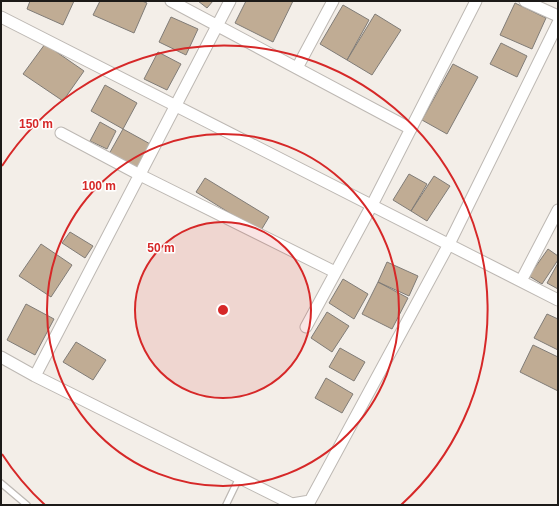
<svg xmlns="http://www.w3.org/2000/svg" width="559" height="506" viewBox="0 0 559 506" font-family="Arial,sans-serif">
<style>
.building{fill:#c0ac94;stroke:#807c77}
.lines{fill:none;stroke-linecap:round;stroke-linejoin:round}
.service-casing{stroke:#bdb8b3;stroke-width:8}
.minor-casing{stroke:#bdb8b3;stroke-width:13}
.service{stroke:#fff;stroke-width:5.5}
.minor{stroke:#fff;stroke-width:11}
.ring{fill:none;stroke:#d62828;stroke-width:2}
.centre{fill:#d62828;stroke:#fff;stroke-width:2}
.ring-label{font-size:12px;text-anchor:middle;font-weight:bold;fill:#d62828;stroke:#fff;stroke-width:3;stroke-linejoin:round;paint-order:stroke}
</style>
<rect width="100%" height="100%" fill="#f3eee8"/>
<!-- building -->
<path class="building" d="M 30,1 L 74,1 L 63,25 L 27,9 Z
M 100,1 L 142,1 L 147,3 L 134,33 L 93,15 Z
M 198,1 L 213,1 L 207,8 Z
M 246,1 L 293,1 L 273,42 L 235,23 Z
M 515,3 L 546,18 L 532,49 L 500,35 Z
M 343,5 L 369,20 L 347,60 L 320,44 Z
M 375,14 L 401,30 L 372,75 L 347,60 Z
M 171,17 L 198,29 L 186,55 L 159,42 Z
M 501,43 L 527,56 L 517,77 L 490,64 Z
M 45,44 L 84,71 L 63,101 L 23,74 Z
M 158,52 L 181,64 L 167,90 L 144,79 Z
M 453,64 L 478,77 L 447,134 L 422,120 Z
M 105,85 L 137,103 L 123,129 L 91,111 Z
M 100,122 L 116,131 L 107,149 L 90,141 Z
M 123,129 L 152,145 L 137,170 L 109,154 Z
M 409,174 L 427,184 L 411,211 L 393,200 Z
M 434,176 L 450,186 L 427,221 L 411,211 Z
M 205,178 L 269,217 L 260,232 L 196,192 Z
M 70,232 L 93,246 L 85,258 L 62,243 Z
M 41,244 L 72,265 L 51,297 L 19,276 Z
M 548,249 L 558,256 L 558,260 L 542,284 L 529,276 Z
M 387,262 L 418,276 L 409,296 L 378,282 Z
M 558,263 L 558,289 L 547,283 Z
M 343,279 L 368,294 L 354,319 L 329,303 Z
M 378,282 L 408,298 L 392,329 L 362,314 Z
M 26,304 L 54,319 L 35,355 L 7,340 Z
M 327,312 L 349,326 L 332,352 L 311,338 Z
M 547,314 L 558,319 L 558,350 L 534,338 Z
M 76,342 L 106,360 L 93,380 L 63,362 Z
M 533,345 L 558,357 L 558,391 L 520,372 Z
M 340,348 L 365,362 L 354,381 L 329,367 Z
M 326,378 L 353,394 L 342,413 L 315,398 Z"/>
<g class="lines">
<!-- service casing -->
<g class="service-casing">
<path id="service" d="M 1,483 L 27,505
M 226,505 L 239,478"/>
</g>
<!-- minor casing -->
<g class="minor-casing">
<path id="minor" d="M 171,1 L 411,129
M 525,1 L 558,16
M 1,17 L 558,300
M 297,68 L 333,1
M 61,133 L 140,175 L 335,272
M 521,281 L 558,210
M 306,327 L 372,205 L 476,1
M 1,357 L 35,376 L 292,504 L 310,501 L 449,244 L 558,23
M 35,376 L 230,1"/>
</g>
<!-- service -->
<use href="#service" class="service"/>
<!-- minor -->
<use href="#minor" class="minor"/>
</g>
<!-- distance rings -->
<circle cx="223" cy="310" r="88" fill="#d62828" fill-opacity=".12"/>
<g class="ring">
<circle cx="223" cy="310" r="88"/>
<circle cx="223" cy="310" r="176"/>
<path d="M45 505A264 264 0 0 1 2 454M2 166A264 264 0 1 1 401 505"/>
</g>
<circle cx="223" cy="310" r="6" class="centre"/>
<g class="ring-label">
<text x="36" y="128">150 m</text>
<text x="99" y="190">100 m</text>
<text x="161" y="252">50 m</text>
</g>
<!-- border -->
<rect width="559" height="506" fill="none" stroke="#1c1a18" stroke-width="4"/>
</svg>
